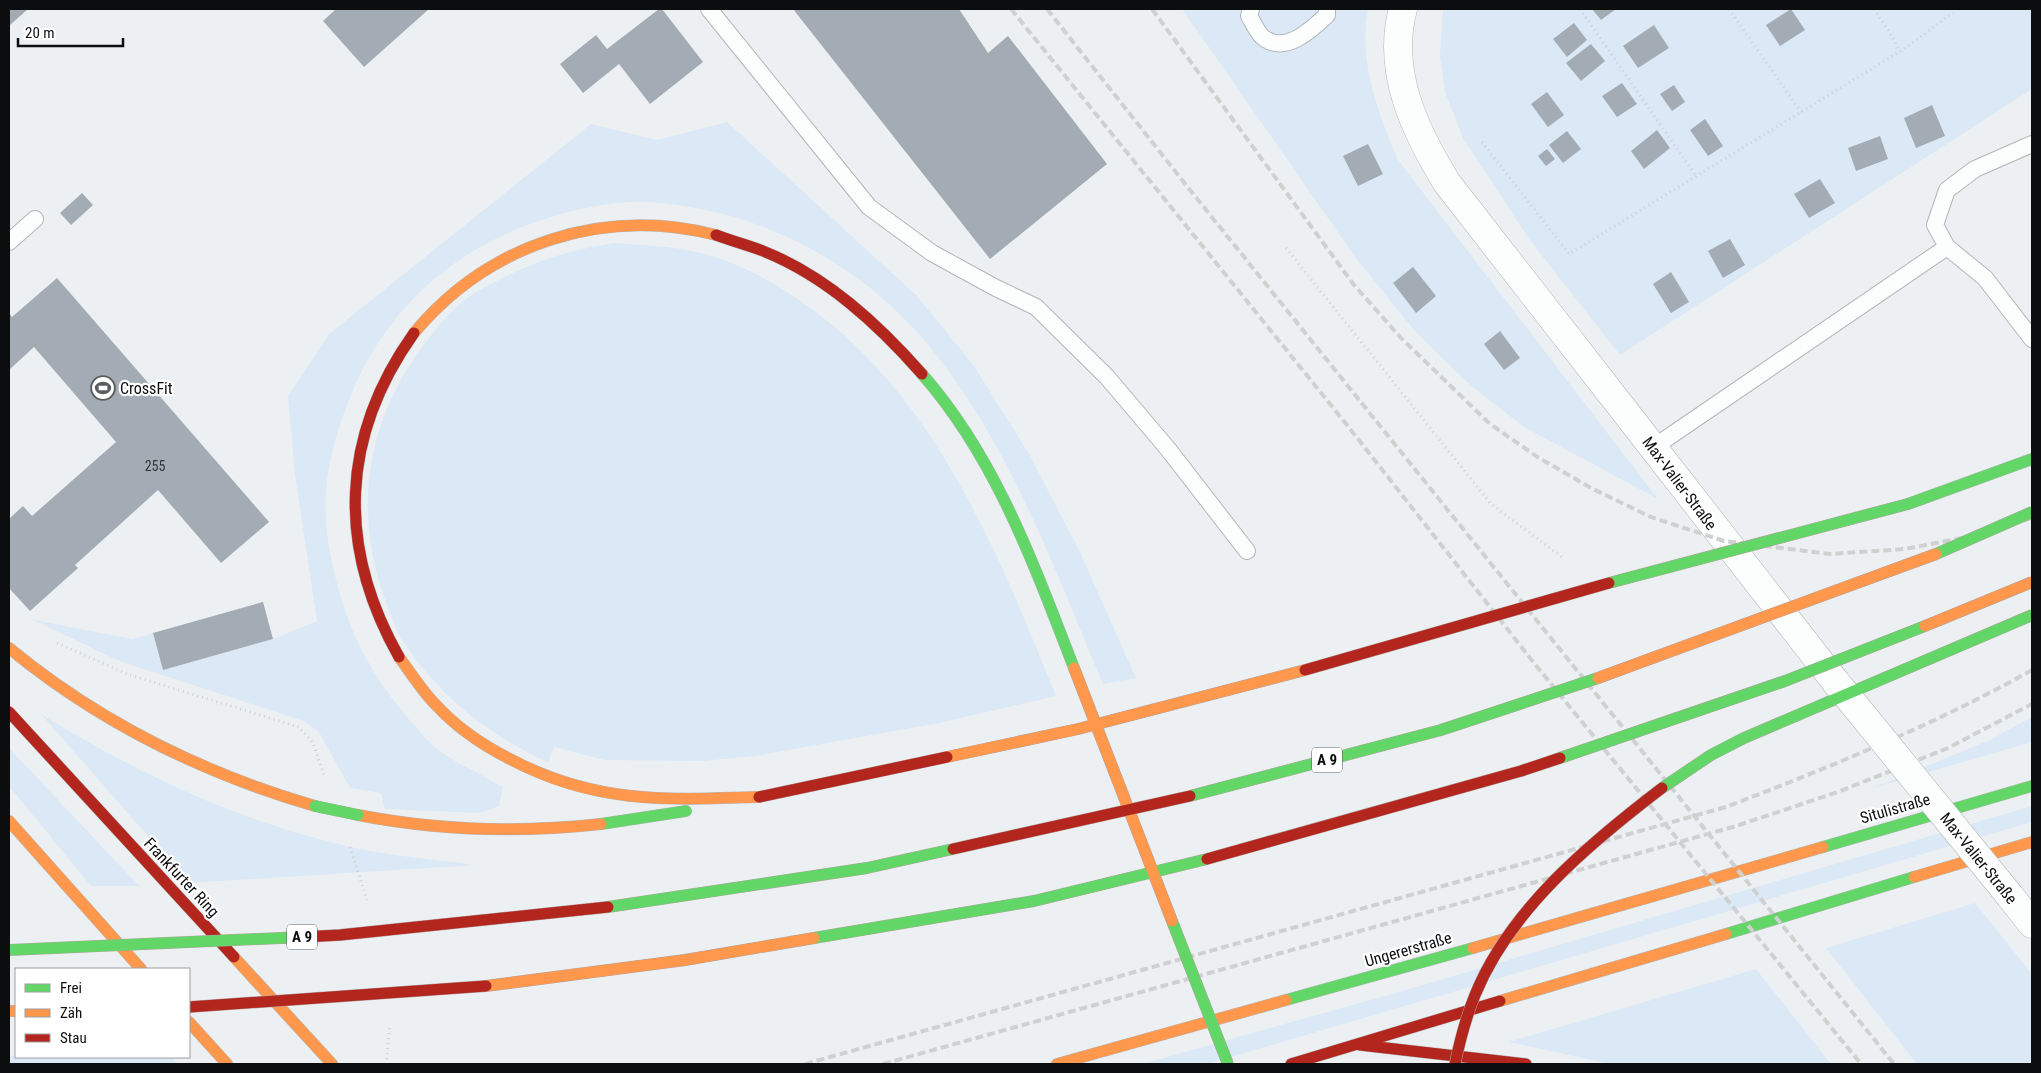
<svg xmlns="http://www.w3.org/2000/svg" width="2041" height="1073" viewBox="0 0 2041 1073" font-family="'Roboto Condensed',sans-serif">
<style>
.green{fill:#dbe8f6}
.building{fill:#a3acb4}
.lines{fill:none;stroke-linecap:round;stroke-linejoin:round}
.lane-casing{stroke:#b3b5b6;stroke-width:18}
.street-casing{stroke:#b3b5b6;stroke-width:29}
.fast-casing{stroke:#b3b5b6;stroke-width:12}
.slow-casing{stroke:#b3b5b6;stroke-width:12}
.jam-casing{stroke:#b3b5b6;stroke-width:12}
.path{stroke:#cecfd0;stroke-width:3;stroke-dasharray:1 4;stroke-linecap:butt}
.lane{stroke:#fcfdfd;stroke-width:16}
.street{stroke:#fcfdfd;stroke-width:28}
.fast{stroke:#63d668;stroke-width:11}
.slow{stroke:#ff974d;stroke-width:11}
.jam{stroke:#b3261e;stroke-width:11}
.rail{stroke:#cfd0d0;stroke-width:4;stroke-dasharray:8 4;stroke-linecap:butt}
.street-bridge-casing{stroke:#b3b5b6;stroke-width:29;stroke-linecap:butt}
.fast-bridge-casing{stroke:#b2a2a0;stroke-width:12;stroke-linecap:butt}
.slow-bridge-casing{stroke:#b2a2a0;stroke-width:12;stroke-linecap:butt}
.jam-bridge-casing{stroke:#b2a2a0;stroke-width:12;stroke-linecap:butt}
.street-bridge{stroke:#fcfdfd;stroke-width:28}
.fast-bridge{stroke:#63d668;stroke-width:11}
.slow-bridge{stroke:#ff974d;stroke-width:11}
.jam-bridge{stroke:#b3261e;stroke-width:11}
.labels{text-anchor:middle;stroke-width:4.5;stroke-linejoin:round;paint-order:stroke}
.number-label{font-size:14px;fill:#323538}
.shield{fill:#fff;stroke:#555657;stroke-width:1}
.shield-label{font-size:15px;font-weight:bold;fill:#0c0d0f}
.poi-label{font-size:16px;fill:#0c0d0f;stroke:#fff;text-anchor:start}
.street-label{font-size:16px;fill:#0c0d0f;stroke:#fff}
</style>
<rect width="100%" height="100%" fill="#edf0f2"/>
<!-- green -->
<path class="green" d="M 1182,9 L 1368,9 C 1358,61 1378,113 1398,160 L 1658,499 L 1524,427 L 1470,385 L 1414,330 L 1356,258 Z
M 1443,9 L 2032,9 L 2032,89 L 1620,355 L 1529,239 L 1463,138 L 1445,92 L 1440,56 Z
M 727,122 L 916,295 L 974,366 L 1029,454 L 1079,550 L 1136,678 L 1103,684 C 1053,566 1008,439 924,340 C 872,279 800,234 723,214 C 698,208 672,203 646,202 C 620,201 594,206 569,212 C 464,238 383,305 346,408 C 336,434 328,464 326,491 C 323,532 333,574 346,613 C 360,655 385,692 414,725 C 421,732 428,742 436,748 C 455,763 481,774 503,787 L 499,806 L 480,813 L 385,809 L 381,793 L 350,788 L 319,732 L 304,721 L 119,661 L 34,620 L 132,639 L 153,633 L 163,670 L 273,639 L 317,621 L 295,475 L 288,396 L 329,334 L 591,124 L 657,140 Z
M 615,243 C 644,245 672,246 701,253 C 737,262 772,281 802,302 C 936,395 997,551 1056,696 L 939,723 L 755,756 L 703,761 L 605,760 L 554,747 L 548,762 C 488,735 438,695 402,640 C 394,626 389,609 383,594 C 353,505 368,416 426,342 C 439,325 453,308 470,296 C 478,290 488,286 497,281 C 537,260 570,250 615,243 Z
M 41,714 C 136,773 238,821 347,846 C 388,856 432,859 475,865 L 189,883 Z
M 2032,717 L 2032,742 L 1873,788 L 1990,740 Z
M 9,748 L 139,886 L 91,886 L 9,786 Z
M 2032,806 L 2032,822 L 1207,1064 L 1142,1064 L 1406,990 Z
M 1975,903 L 2032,974 L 2032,1064 L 1917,1064 L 1826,948 Z
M 1756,969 L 1831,1064 L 1610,1064 L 1509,1042 Z
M 9,1056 L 171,1057 L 178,1064 L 9,1064 Z"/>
<!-- building -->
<path class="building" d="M 9,9 L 28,9 L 9,26 Z
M 336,9 L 429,9 L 364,67 L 323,21 Z
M 659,9 L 662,9 L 703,62 L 650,104 L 619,64 L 583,93 L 560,64 L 596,35 L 607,49 Z
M 793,9 L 959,9 L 988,53 L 1008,36 L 1107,164 L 990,259 Z
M 1592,9 L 1616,9 L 1601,20 Z
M 1791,9 L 1805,30 L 1780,46 L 1766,25 Z
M 1574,23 L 1587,40 L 1567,57 L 1553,39 Z
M 1654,25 L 1669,48 L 1638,68 L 1623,46 Z
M 1591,44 L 1605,61 L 1581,81 L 1566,63 Z
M 1622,83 L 1637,104 L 1617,117 L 1602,96 Z
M 1674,85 L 1685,102 L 1672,111 L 1660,94 Z
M 1547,92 L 1564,115 L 1548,127 L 1531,104 Z
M 1932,105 L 1945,136 L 1916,148 L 1904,118 Z
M 1705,119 L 1723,146 L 1708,156 L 1690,130 Z
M 1657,130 L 1670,148 L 1644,169 L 1631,151 Z
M 1567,131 L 1581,149 L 1563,163 L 1549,145 Z
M 1880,136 L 1888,159 L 1856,171 L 1848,148 Z
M 1368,144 L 1383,174 L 1358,186 L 1343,156 Z
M 1547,149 L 1555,159 L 1546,166 L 1538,156 Z
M 1820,179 L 1835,203 L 1809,218 L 1794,194 Z
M 82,193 L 93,205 L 71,225 L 60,213 Z
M 1730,239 L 1745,265 L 1723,278 L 1708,251 Z
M 1413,267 L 1436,296 L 1416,313 L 1393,283 Z
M 1671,272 L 1689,302 L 1671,313 L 1653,284 Z
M 57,278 L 269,522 L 221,563 L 158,490 L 75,565 L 78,568 L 30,611 L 9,588 L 9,519 L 23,506 L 32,516 L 116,442 L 34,347 L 9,370 L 9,313 L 12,317 Z
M 1500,331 L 1520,358 L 1504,370 L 1484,344 Z
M 263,602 L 273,639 L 163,670 L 153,633 Z"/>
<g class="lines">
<!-- lane casing -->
<g class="lane-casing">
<path id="lane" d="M 709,9 L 869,207 L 932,253 L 996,288 L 1036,307 L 1107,377 L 1168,449 L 1247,551
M 1251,9 L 1249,16 C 1253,22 1258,35 1265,39 C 1287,53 1311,30 1327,15 L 1327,9
M 2032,144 L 1975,169 L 1947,190 L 1935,225 L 1947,247 L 1985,278 L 2032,339
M 9,242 L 35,219
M 1654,447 L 1947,247"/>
</g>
<!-- street casing -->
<g class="street-casing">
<path id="street" d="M 1403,9 C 1386,71 1415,131 1447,183 C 1578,350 1707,518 1838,685
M 2010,896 L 2032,924"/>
</g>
<!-- fast casing -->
<g class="fast-casing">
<path id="fast" d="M 922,374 C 996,458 1034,565 1074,668
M 1908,504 L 2032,459
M 601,824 L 686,811
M 1823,847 L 2032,786
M 1726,934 L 1914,877
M 1286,1000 L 1473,948"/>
</g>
<!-- slow casing -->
<g class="slow-casing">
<path id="slow" d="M 414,333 C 488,244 603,206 716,235
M 9,648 C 100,723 202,773 315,806
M 399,657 C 411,673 422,691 436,705 C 457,728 484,746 512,760 C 596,804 668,800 759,797
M 358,815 C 440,831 519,833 601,824
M 9,821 L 141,969
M 1914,877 L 2032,842
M 1473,948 L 1823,847
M 234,957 L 332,1064
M 1500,1001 L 1726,934
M 9,1011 L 16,1011
M 189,1022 L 227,1064
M 1057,1064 L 1286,1000"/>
</g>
<!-- jam casing -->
<g class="jam-casing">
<path id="jam" d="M 716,235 C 732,241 748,245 763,251 C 826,276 878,324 922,374
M 399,657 C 337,547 340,437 414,333
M 9,712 L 234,957
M 1360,1045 L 1526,1064
M 1291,1064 L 1500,1001"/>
</g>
<!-- path -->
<path class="path" d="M 1580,9 L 1696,176
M 1729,9 L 1801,112
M 1874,9 L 1895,41 L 1898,52
M 1482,142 L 1569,254 L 1904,49 L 1953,13
M 1286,248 L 1491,504 L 1562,557
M 57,643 L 130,675 L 299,727 L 313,743 L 324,775
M 350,847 L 367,900
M 386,1064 L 390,1025"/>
<!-- lane -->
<use href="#lane" class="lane"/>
<!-- street -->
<use href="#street" class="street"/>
<!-- fast -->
<use href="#fast" class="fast"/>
<!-- slow -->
<use href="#slow" class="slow"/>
<!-- jam -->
<use href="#jam" class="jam"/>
<!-- rail -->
<path class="rail" d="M 1011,9 L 1347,425 L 1534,663 L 1861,1064
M 1047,9 L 1186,185 L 1894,1064
M 1152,9 L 1354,285 L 1401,338 L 1490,424 L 1539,458 L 1593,489 L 1651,517 L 1724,541 L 1830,554 L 1905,549 L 1973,536 L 2032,518
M 805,1064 L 1726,807 C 1830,767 1934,725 2032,670
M 883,1064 L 1733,827 L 1838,792 L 1948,748 L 2032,704"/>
<!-- street-bridge casing -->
<g class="street-bridge-casing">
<path id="street-bridge" d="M 1839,686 L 2010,896"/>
</g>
<!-- fast-bridge casing -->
<g class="fast-bridge-casing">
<path id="fast-bridge" d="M 1936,554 L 2032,512
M 1609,583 L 1908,504
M 1560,758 L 1785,681 L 1925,626
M 1662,788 L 1711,755 L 1744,738 L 2032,615
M 1190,796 L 1441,730 L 1598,678
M 315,806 L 358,815
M 608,907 L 867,868 L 953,849
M 1172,921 L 1228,1064
M 814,938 L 1034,901 L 1207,859
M 9,950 L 303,937"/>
</g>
<!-- slow-bridge casing -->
<g class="slow-bridge-casing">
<path id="slow-bridge" d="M 1925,626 L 2032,582
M 1074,668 L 1172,921
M 1598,678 L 1936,554
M 947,757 L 1078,729 L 1305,670
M 486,986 L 685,960 L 814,938"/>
</g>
<!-- jam-bridge casing -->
<g class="jam-bridge-casing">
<path id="jam-bridge" d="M 1305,670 L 1609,583
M 759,797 L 947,757
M 953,849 L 1190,796
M 1207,859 L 1521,771 L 1560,758
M 303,937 L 340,935 L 608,907
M 189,1007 L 486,986
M 1455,1064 C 1460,1040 1466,1017 1475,995 C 1510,909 1590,843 1662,788"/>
</g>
<!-- street-bridge -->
<use href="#street-bridge" class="street-bridge"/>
<!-- fast-bridge -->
<use href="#fast-bridge" class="fast-bridge"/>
<!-- slow-bridge -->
<use href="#slow-bridge" class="slow-bridge"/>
<!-- jam-bridge -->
<use href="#jam-bridge" class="jam-bridge"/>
</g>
<!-- icons -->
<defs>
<g id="stadium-ring" transform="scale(1.25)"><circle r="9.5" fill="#fff" stroke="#5b5c5e" stroke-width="1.5"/><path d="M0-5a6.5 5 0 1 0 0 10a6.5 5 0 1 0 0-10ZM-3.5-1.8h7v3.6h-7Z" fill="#5b5c5e"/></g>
</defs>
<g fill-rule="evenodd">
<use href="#stadium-ring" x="103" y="388"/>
</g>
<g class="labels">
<!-- number labels -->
<g class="number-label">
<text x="155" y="471">255</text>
</g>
<!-- shield labels -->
<g class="shield">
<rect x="1312" y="747.5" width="30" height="25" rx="4"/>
<rect x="287" y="924.5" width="30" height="25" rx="4"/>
</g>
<g class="shield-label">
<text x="1327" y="765">A 9</text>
<text x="302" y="942">A 9</text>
</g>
<!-- poi labels -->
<g class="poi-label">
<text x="120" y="394">CrossFit</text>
</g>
<!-- street labels -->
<g class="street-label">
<text transform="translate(1680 483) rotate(53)" y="6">Max-Valier-Straße</text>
<text transform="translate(1895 808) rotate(-16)" y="6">Situlistraße</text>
<text transform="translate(1979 858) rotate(51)" y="6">Max-Valier-Straße</text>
<text transform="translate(182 877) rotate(47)" y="6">Frankfurter Ring</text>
<text transform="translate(1408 949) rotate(-16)" y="6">Ungererstraße</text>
</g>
</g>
<!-- border -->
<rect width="2041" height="1073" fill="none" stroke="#0c0d0f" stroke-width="20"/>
<!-- legend -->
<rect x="15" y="968" width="175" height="90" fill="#ffffff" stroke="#9e9e9f"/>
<rect x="25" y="984" width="25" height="8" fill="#63d668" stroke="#9e9e9f"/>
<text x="60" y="993" font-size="15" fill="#0c0d0f">Frei</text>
<rect x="25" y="1009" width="25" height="8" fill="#ff974d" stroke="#9e9e9f"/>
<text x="60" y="1018" font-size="15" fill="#0c0d0f">Zäh</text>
<rect x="25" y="1034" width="25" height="8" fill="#b3261e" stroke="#9e9e9f"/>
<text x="60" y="1043" font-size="15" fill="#0c0d0f">Stau</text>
<!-- scale -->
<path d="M18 38v8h105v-8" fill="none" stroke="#0c0d0f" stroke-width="2.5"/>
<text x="25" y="38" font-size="15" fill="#0c0d0f" stroke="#ffffff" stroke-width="4" paint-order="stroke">20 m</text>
</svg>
